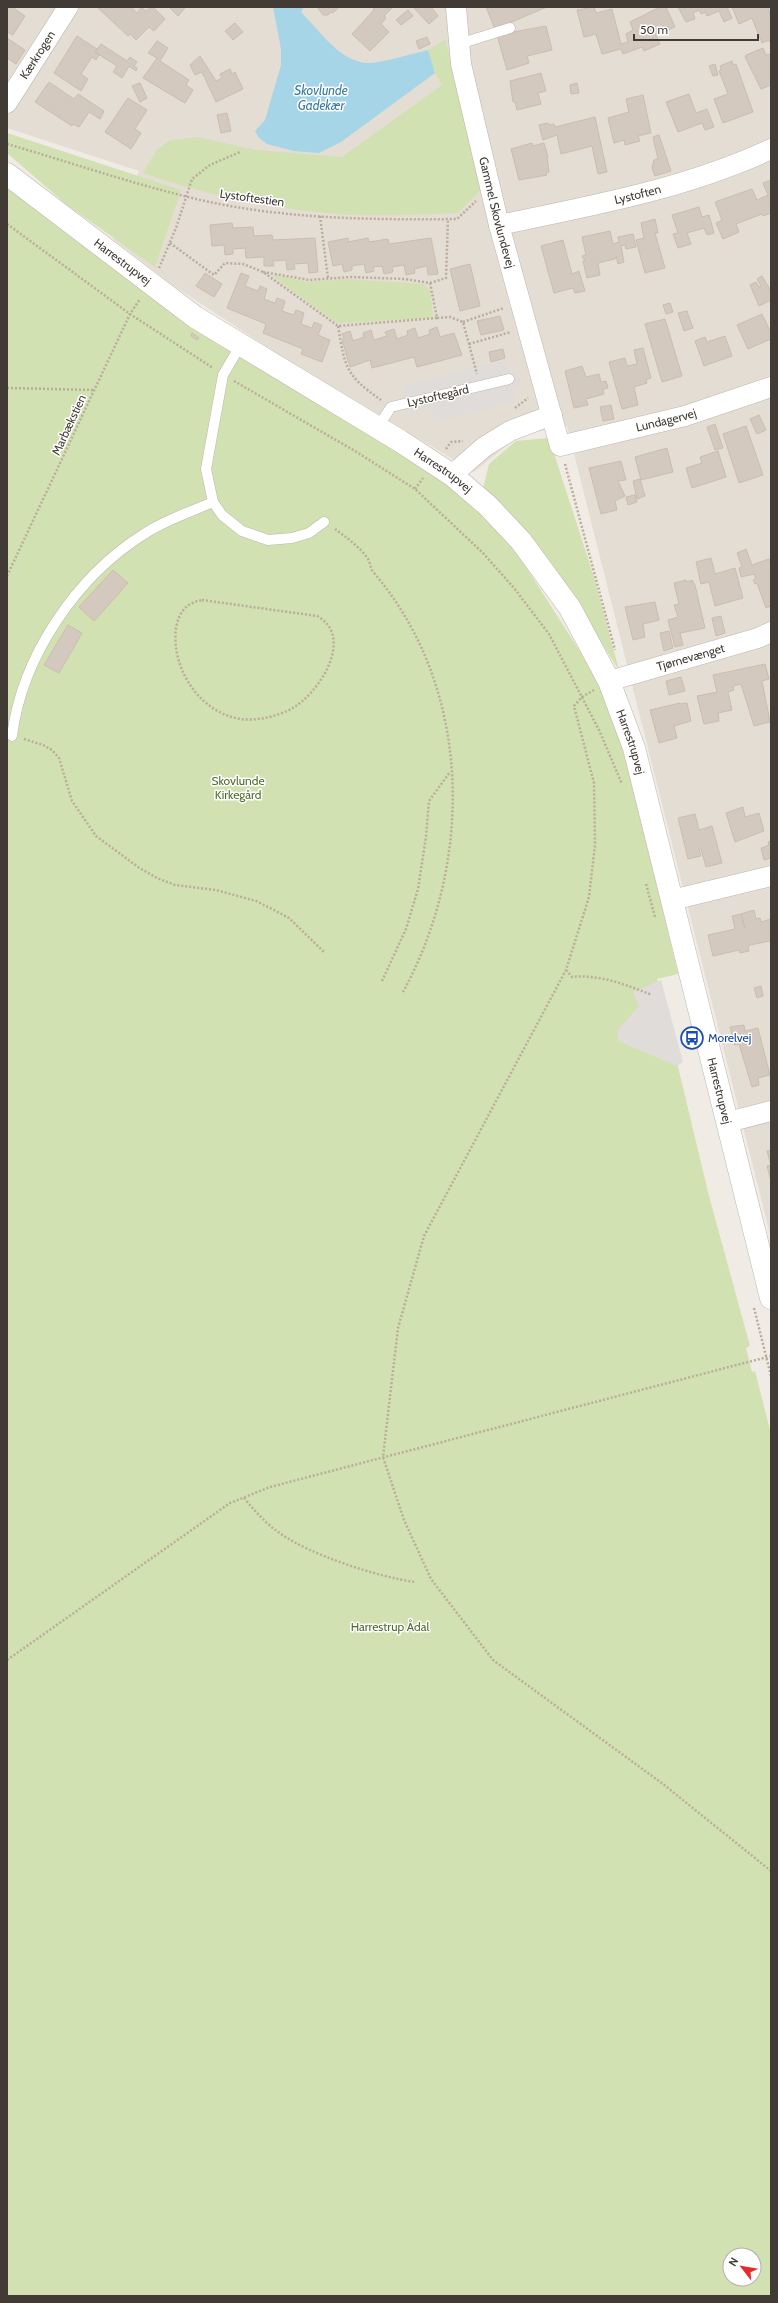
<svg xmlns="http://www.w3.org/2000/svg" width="778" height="2303" viewBox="0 0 778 2303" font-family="Cabin,sans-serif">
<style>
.residential{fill:#e4ddd3}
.green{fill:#d1e1b1;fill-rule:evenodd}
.parking{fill:#dfdcda}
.water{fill:#a6d5e8}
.building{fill:#d4c9be;stroke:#cbbdaf}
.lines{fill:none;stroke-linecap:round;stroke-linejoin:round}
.service-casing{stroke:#beb5ab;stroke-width:11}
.minor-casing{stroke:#beb5ab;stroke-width:21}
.tertiary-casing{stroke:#beb5ab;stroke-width:23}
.path{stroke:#bbac9b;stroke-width:2.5;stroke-dasharray:2 2;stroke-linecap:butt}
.service{stroke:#fff;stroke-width:10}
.minor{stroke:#fff;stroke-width:20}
.tertiary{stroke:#fff;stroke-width:22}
.labels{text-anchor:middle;stroke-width:3;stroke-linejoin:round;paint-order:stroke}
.street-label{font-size:12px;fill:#423b35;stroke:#fff}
.park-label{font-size:12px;fill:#4e6d2f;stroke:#fff}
.transit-label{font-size:12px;fill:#164399;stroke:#fff;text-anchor:start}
.water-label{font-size:13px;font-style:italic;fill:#387d9b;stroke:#fff}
</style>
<rect width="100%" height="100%" fill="#f0ebe5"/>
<!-- residential -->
<path class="residential" d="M 7,7 L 771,7 L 771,1238 L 567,426 L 520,435 L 474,472 L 273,351 L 174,286 L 113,239 L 139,171 L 7,128 Z"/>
<!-- green -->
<path class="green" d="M 445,40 L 479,160 L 480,191 L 458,213 C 426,214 393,216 360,215 C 286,212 213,197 143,173 L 156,151 L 168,141 L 197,137 L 256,150 L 342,157 L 442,85 L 435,73 L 428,50 Z
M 7,133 L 181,190 L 155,267 L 67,205 L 7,153 Z
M 7,187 L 420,465 L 476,507 L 513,547 L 597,678 L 625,751 L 678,974 L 657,979 L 709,1196 L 750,1346 L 746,1348 L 752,1372 L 755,1371 L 771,1434 L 771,2296 L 7,2296 ZM 730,2255 L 754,2255 L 754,2279 L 730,2279 Z
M 273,275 L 309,282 L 346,279 L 424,284 L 430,291 L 433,315 L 430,318 L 340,323 L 334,321 L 276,279 Z
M 549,438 L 594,577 L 619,670 L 564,585 L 483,489 L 489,464 L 516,441 Z"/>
<!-- parking -->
<path class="parking" d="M 507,360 L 510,374 L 519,371 L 523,386 L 512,388 L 515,402 L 436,422 L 432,409 L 409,414 L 402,386 Z
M 661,980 L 683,1062 L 677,1066 L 618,1041 L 618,1030 L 639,1006 L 633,992 Z"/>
<!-- water -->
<path class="water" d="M 273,7 L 304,7 L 301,12 C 319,30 342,65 371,63 C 390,61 410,54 428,50 L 435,73 L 341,142 L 319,153 L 294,151 L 267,144 L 259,138 L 255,131 L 265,120 L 281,65 L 281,49 Z"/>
<!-- building -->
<path class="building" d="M 7,7 L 12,7 L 25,16 L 13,35 L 7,32 Z
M 97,7 L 131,7 L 137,13 L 142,7 L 145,11 L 153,7 L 165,19 L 154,31 L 149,27 L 136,40 L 130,34 L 128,36 Z
M 169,7 L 186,7 L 178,16 Z
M 317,7 L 339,7 L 333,13 L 331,12 L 328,15 L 323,15 Z
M 373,7 L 392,8 L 384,16 L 386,18 L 381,24 L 389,32 L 370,51 L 352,34 L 374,10 Z
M 413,7 L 431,7 L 438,16 L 429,24 Z
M 486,7 L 547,7 L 495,29 Z
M 594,7 L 596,13 L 612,9 L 621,44 L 628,42 L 626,34 L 633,30 L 630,22 L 660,7 L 666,7 L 675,27 L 656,35 L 660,44 L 644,51 L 642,47 L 623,54 L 621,49 L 602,54 L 596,34 L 584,37 L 577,10 Z
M 678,7 L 727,7 L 732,18 L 724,22 L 719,11 L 707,16 L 705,12 L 701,14 L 699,10 L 693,13 L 695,19 L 686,22 Z
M 732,7 L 768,7 L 771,19 L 771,44 L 769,40 L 762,43 L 752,18 L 739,24 Z
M 408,10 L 413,16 L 401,25 L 396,20 Z
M 235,23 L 243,32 L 233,40 L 225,31 Z
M 546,26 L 552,50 L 527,56 L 529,63 L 507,70 L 497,35 Z
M 77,36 L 97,49 L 95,52 L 99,55 L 96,60 L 92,57 L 81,74 L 88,79 L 81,91 L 54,73 Z
M 427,37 L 430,44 L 419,49 L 416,41 Z
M 7,38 L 25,50 L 16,64 L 7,58 Z
M 157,41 L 168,48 L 160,61 L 189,80 L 186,85 L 193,90 L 185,103 L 143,78 L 157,58 L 148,53 Z
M 101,44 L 127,61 L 130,57 L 137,62 L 134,66 L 137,68 L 136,71 L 129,66 L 122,78 L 113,72 L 117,66 L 95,52 Z
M 763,48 L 766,55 L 771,54 L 771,85 L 761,89 L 745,57 L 746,55 Z
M 200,56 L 216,81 L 222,78 L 220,74 L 230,69 L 232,74 L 235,72 L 243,89 L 216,102 L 202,72 L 195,75 L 190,65 Z
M 732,61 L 733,65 L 736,64 L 753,112 L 723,123 L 714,99 L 728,94 L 719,71 L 721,70 L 720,66 Z
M 715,64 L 718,75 L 713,76 L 709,66 Z
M 541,73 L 546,91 L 538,93 L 541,104 L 517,110 L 515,102 L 513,102 L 510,81 Z
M 49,82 L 74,99 L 78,94 L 104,111 L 100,119 L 89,112 L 79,127 L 73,124 L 72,126 L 35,102 Z
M 140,83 L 147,98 L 140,102 L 132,86 Z
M 577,83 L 579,93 L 571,94 L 570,85 Z
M 689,94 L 696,113 L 707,109 L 714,127 L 705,130 L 702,123 L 678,132 L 666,102 Z
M 643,95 L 651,133 L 638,136 L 640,141 L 625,145 L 624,140 L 614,143 L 608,118 L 629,112 L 626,99 Z
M 128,98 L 147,110 L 135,129 L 141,133 L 131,149 L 105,132 Z
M 227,113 L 231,131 L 221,133 L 217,115 Z
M 595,117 L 607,172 L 598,174 L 592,146 L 561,154 L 557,135 L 543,140 L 539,125 L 548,123 L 549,125 L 554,124 L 555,127 Z
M 659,135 L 671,171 L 655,176 L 652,168 L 654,160 L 658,159 L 653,137 Z
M 532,143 L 533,146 L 544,143 L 548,157 L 547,157 L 549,172 L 546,172 L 547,175 L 519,180 L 511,149 Z
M 771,180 L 771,213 L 763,216 L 762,214 L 736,224 L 739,232 L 723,239 L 716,223 L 722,220 L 715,202 L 752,189 L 757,200 L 768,195 L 763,183 Z
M 699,207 L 702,217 L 709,215 L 714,233 L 707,235 L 704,228 L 687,233 L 691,244 L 678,248 L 673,234 L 678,233 L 672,215 Z
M 655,219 L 658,233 L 655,233 L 665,268 L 645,273 L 636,240 L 644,238 L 641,223 Z
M 232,223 L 233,228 L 253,227 L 254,236 L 272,235 L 273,240 L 315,238 L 318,272 L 309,273 L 308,263 L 294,264 L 295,269 L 287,270 L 286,260 L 273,261 L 274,266 L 264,266 L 264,257 L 246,258 L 245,248 L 233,249 L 233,254 L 225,255 L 224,245 L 212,246 L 210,225 Z
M 610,231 L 613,244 L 619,242 L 618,237 L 633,234 L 636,247 L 626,249 L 625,245 L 621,246 L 624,262 L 618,264 L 616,256 L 615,259 L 598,263 L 600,275 L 587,278 L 583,261 L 585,261 L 582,256 L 586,255 L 582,237 Z
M 348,238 L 348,242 L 368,238 L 369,242 L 388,239 L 389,244 L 431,238 L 438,274 L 428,275 L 427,266 L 414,269 L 415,273 L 406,275 L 404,265 L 392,267 L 393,272 L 384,274 L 382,266 L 373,267 L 374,271 L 366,273 L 364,264 L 352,266 L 352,270 L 344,272 L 342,264 L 333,266 L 328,242 Z
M 563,240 L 572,274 L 579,271 L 585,291 L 575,293 L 573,288 L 554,293 L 541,246 Z
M 470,264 L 480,306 L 460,311 L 450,269 Z
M 205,273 L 222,284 L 214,297 L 196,286 Z
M 241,273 L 249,276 L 245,286 L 258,291 L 260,286 L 267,289 L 264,299 L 275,303 L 277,298 L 285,301 L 282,311 L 294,315 L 296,310 L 304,313 L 301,324 L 312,328 L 314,322 L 322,325 L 318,335 L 330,340 L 322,362 L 301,354 L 303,349 L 263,333 L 266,324 L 227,308 Z
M 762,276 L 771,291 L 771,300 L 759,306 L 750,285 L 756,282 L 759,287 L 761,286 L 757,279 Z
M 670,303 L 673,312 L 666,314 L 663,305 Z
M 687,311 L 693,328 L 684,331 L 678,313 Z
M 762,314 L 771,333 L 771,339 L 748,349 L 737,325 Z
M 500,316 L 504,330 L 481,335 L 477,321 Z
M 665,319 L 682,376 L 662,382 L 645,324 Z
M 437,327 L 440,337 L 454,333 L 462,355 L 417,367 L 414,357 L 372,368 L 370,360 L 350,367 L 342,340 L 344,339 L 342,334 L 350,331 L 353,341 L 364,337 L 363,333 L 371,330 L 374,340 L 387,336 L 385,332 L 394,329 L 397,339 L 408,335 L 407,331 L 415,328 L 418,338 L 430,334 L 429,330 Z
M 192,333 L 199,338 L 197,340 L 191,336 Z
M 725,336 L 732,356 L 704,366 L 695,341 L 705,337 L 707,342 Z
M 643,348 L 651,378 L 646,380 L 647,383 L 634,387 L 638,405 L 622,409 L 609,362 L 625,358 L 627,366 L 637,364 L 634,350 Z
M 503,349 L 505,358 L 491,362 L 489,352 Z
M 582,366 L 586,377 L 599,374 L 601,382 L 606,381 L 608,388 L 603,389 L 604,394 L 586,399 L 588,405 L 574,408 L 565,371 Z
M 611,405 L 614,419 L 603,421 L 600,407 Z
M 759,415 L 766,430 L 757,434 L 750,419 Z
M 715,424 L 723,448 L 715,450 L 707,427 Z
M 746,426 L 763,475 L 739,483 L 723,434 Z
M 667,448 L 673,472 L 641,480 L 635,457 Z
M 718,451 L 726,477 L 692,488 L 686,468 L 702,463 L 700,457 Z
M 621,461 L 626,480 L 618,481 L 625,496 L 615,501 L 617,510 L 601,514 L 589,468 Z
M 640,479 L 645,496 L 637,499 L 633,481 Z
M 635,495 L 637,502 L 628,505 L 626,497 Z
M 746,549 L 752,565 L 769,559 L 771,565 L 771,606 L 766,608 L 757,583 L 755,584 L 753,580 L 756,579 L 754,574 L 741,577 L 739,568 L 742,567 L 737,553 Z
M 711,558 L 715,574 L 735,568 L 743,598 L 715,606 L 709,582 L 701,584 L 696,562 Z
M 113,570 L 128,583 L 94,621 L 79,607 Z
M 686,580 L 687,582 L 692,580 L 695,585 L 705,628 L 680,633 L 683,645 L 675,647 L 668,620 L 678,617 L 674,605 L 679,604 L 674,583 Z
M 655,602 L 659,620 L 643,624 L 645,637 L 633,640 L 625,607 Z
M 721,616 L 725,633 L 716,636 L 712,618 Z
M 68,625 L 82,633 L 59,673 L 44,665 Z
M 669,631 L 673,648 L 664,651 L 660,633 Z
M 765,664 L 769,679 L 762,681 L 770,722 L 754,726 L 741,684 L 733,686 L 734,690 L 728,692 L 732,710 L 718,713 L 719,721 L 704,724 L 697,696 L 717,692 L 713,675 Z
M 681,677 L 685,691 L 669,695 L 666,681 Z
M 680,703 L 680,704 L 687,703 L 691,721 L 674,726 L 677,738 L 659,743 L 650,710 Z
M 743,807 L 745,817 L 759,813 L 764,831 L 735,842 L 726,813 Z
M 695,814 L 699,830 L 712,826 L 722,863 L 706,867 L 701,849 L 699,849 L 701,856 L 688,859 L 678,818 Z
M 771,841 L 771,858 L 764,860 L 761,848 L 769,845 L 768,842 Z
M 754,910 L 756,919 L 760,918 L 761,922 L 771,919 L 771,943 L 770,941 L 750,945 L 748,947 L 749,951 L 740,953 L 739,950 L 713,956 L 708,935 L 735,929 L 732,916 L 741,914 L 745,928 L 741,914 Z
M 761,986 L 763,996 L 757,998 L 754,988 Z
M 744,1025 L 745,1031 L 758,1028 L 770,1075 L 758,1078 L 759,1085 L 752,1087 L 739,1044 L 735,1045 L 730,1027 Z
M 771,1150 L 771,1181 L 767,1166 L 771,1165 L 767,1151 Z"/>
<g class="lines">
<!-- service casing -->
<g class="service-casing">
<path id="service" d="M 459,44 L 510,28
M 240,346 L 223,375 L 206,469 L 213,502 L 222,515 L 242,531 L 268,540 L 292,538 L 309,533 L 324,522
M 378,427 L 391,407 L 509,379
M 12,736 C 22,656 77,576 144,534 C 165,520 190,512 213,502"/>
</g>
<!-- minor casing -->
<g class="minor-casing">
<g id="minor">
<path id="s1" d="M 456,7 L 461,64 L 499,225 L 560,446 L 685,416 L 771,387"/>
<path id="s2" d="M 7,103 L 68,7"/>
<path id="s3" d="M 499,225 C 591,206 685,189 771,149"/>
<path d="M 452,475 L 484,447 L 510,431 L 552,415"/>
<path id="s4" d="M 609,681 L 758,638 L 771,632"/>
<path d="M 672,900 L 771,876"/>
<path d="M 728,1122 L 771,1111"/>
</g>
</g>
<!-- tertiary casing -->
<g class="tertiary-casing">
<g id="tertiary">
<path id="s5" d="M 7,174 L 195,317 L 400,441 L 452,475 L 487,505 L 521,541 L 570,608 L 609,681 L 634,748 L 771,1298"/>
</g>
</g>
<!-- path -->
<path class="path" d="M 7,144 C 66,161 124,181 184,196 C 273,219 366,220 457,219 L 476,201
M 320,216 L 328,278
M 7,224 L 130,314 L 213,368
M 170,243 L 214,275 L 225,263 L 243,264 L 263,272 L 338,326 L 437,318
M 159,268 L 176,228 L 192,179 L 210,165 L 240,152
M 263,272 L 309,280 L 351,277 L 405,279 L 430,283 L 437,318 L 450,317 L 463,322 L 477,374
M 430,283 L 446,278 L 448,219
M 463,322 L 504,308
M 338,326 C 345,367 345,375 381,400
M 469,344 L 511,332
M 234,381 L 355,451 L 415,489 L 483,553 L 514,588 L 549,634 L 599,730 L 622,784
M 7,388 L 95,390
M 515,408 L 528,398
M 446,449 L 451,442 L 463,441
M 565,464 L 615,650
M 415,489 L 423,478
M 335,529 C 346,537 361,548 368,559 C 371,564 370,569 374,573 C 473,689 474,862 403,992
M 7,576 L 130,314 L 140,299
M 202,600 L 317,616 C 356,637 318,695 291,709 C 276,717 256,721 240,719 C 199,712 171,668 176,628 C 179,612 186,603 202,600 Z
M 594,690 L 582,697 L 574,706 L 594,783 L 595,845 L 589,897 L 566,970 L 424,1236 L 398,1328 L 383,1457 L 404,1520 L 431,1579 L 493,1660 L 663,1784 L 771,1871
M 24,739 L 43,745 L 52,750 L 59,758 L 72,801 L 96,836 L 138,867 L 157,878 L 175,885 L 216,890 L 256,901 L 274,910 L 289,918 L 324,952
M 646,884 L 655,917
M 566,970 L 572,977 C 599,974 627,985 652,995
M 382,981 L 406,929 L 418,889 L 426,837 L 429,801 L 450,772
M 754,1308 L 771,1376
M 244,1498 C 255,1511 266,1524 281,1534 C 311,1555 378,1577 415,1582
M 7,1660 L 230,1503 L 270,1487 L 771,1356"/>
<!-- service -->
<use href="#service" class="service"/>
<!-- minor -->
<use href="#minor" class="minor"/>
<!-- tertiary -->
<use href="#tertiary" class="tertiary"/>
</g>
<!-- icons -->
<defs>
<g id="bus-ring" transform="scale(1.15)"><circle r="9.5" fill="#fff" stroke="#1a4fb4" stroke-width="1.5"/><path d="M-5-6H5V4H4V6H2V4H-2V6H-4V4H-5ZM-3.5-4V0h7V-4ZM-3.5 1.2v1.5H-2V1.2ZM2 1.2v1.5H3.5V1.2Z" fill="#1a4fb4"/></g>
</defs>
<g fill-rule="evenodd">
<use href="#bus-ring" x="692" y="1038"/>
</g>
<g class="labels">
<!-- street labels -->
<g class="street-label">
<text dy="4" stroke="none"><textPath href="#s2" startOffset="57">Kærkrogen</textPath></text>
<text dy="4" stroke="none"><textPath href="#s3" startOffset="142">Lystoften</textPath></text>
<text transform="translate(252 198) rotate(8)" y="4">Lystoftestien</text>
<text dy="4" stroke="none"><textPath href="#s1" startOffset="210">Gammel Skovlundevej</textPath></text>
<text dy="4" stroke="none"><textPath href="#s5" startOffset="145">Harrestrupvej</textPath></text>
<text transform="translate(438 396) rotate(-13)" y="4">Lystoftegård</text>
<text dy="4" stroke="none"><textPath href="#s1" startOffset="561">Lundagervej</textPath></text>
<text transform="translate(69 425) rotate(-65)" y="4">Marbækstien</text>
<text dy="4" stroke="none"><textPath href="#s5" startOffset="528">Harrestrupvej</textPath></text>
<text dy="4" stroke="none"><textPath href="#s4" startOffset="85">Tjørnevænget</textPath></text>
<text dy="4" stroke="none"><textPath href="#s5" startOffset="864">Harrestrupvej</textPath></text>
<text dy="4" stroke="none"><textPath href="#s5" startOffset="1224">Harrestrupvej</textPath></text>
</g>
<!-- park labels -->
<g class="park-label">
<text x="238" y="785">Skovlunde<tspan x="238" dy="14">Kirkegård</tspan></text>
<text x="390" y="1631">Harrestrup Ådal</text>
</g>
<!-- transit labels -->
<g class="transit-label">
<text x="708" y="1042">Morelvej</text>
</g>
<!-- water labels -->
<g class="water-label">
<text x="321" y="95">Skovlunde<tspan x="321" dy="15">Gadekær</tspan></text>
</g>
</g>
<!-- border -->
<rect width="778" height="2303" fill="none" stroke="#423b35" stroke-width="16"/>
<!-- north arrow -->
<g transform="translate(742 2267) rotate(301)"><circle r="19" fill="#ffffff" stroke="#b3b1ae"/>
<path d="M0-3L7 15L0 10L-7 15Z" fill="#e42d28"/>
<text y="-6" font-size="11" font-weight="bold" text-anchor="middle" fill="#423b35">N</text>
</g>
<!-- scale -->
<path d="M634 34v6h124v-6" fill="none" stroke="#423b35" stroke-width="2"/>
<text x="640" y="34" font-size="12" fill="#423b35" stroke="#ffffff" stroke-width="3" paint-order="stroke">50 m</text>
</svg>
